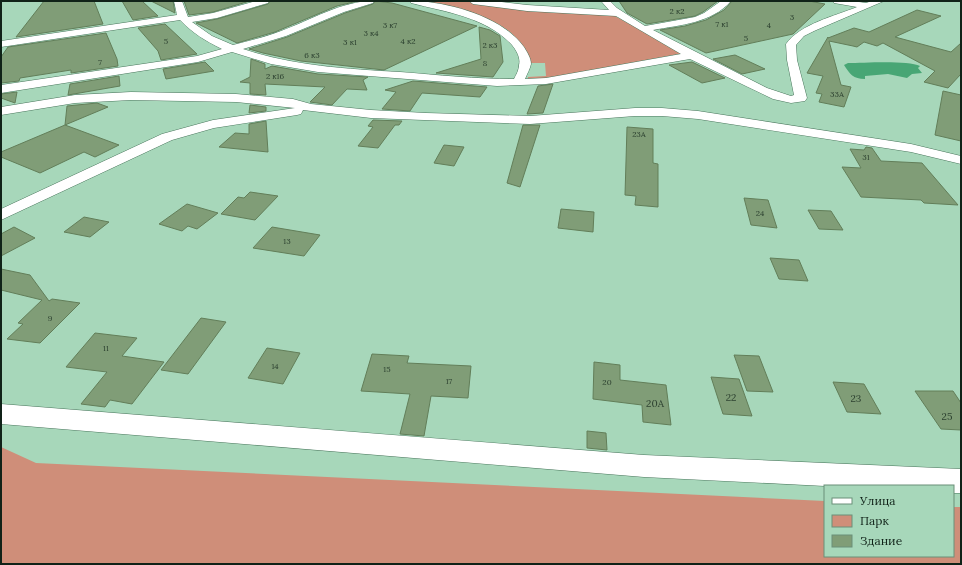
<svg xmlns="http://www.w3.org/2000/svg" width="962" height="565" viewBox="0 0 962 565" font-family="Lora,serif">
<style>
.green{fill:#cf8e79}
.water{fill:#48a675}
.building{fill:#809d77;stroke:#627e59}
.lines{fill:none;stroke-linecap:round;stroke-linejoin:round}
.minor-casing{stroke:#49765c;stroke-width:1}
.minor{fill:#fff;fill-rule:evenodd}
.labels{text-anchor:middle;stroke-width:4;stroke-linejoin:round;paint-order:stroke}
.number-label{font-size:8px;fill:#2c4130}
.near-number-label{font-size:10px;fill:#2c4130}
</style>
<rect width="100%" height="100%" fill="#a7d7ba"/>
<!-- green -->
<path class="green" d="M 422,1 L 464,1 L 487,5 L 613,15 L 684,53 L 541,80 L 528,80 L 528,77 L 546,76 L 545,63 L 528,63 C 522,18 458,10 422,1 Z
M 1,447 L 36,463 L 825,501 L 825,556 L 953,556 L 953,507 L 961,507 L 961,564 L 1,564 Z"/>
<!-- water -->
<path class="water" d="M 848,63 C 864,63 908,60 920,66 L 918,68 L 922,73 L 912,74 L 907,78 L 888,74 L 865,76 L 865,79 C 853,79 850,74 844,65 Z"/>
<!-- building -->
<path class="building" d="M 44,1 L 94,1 L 103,24 L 16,37 Z
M 122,1 L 142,1 L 158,16 L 133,20 Z
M 151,1 L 173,1 L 175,13 Z
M 184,1 L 250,1 L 213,12 L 189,15 Z
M 270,1 L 358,1 L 337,6 L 275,32 L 237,43 L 196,23 L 217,19 L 268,4 Z
M 375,1 L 392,3 L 477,26 L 384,70 L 301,61 L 263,53 L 249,49 L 287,37 L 345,13 L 373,4 Z
M 619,1 L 718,1 L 703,12 L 695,16 L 647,24 L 627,13 Z
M 732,1 L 809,1 L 825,4 L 793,34 L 706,53 L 660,30 L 685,26 L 706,20 L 724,10 Z
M 917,10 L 941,16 L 895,37 L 951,52 L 961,43 L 961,74 L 948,88 L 924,82 L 935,71 L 883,43 L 877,46 L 864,42 L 857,47 L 853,46 L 829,41 L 841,85 L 851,87 L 844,107 L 819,102 L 822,94 L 816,93 L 823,76 L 807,73 L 828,37 L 828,38 L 854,28 L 869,32 Z
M 165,24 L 197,54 L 161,60 L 158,51 L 138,28 Z
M 479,27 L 490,30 L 500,36 L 503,62 L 493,77 L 436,73 L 481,59 Z
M 106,33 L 117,59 L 118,66 L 71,73 L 71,70 L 20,78 L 19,81 L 1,83 L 1,57 L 8,47 Z
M 735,55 L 765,69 L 742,74 L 713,59 Z
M 251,59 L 265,64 L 265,69 L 272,66 L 318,74 L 368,77 L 363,80 L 367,90 L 347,89 L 332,105 L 310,102 L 325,87 L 265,84 L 266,95 L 250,94 L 250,83 L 240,82 L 250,77 Z
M 205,62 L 214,71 L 166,79 L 163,69 Z
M 692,62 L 725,78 L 702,83 L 669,65 Z
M 119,76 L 120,86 L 68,95 L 70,84 Z
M 413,81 L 487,87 L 480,97 L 422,93 L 410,111 L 382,109 L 396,92 L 385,90 Z
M 553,84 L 543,113 L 527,114 L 538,86 Z
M 943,91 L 961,95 L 961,141 L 935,135 Z
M 17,92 L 15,103 L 1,98 L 1,94 Z
M 97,103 L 108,107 L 65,125 L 67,106 Z
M 250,105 L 266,107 L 266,111 L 249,113 Z
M 373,120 L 402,121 L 399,125 L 395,125 L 378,148 L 358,146 L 373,127 L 368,126 Z
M 266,121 L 268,152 L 219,147 L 235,133 L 249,134 L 249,124 Z
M 65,125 L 119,145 L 95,157 L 84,152 L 40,173 L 1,157 L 1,152 Z
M 523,125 L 540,125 L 520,187 L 507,183 Z
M 627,127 L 653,129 L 653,163 L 658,164 L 658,207 L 635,205 L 636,196 L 625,195 Z
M 444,145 L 464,147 L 454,166 L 434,163 Z
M 866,147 L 872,148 L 881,161 L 922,163 L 958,205 L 924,203 L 921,200 L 861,197 L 842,167 L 861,168 L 850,149 L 864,150 Z
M 250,192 L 278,196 L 255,220 L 221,214 L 238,197 L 244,198 Z
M 744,198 L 768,200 L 777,228 L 751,225 Z
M 187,204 L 218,213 L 197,229 L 188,226 L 182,231 L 159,224 Z
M 561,209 L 594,212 L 593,232 L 558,228 Z
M 808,210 L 831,211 L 843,230 L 819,229 Z
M 84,217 L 109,222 L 90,237 L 64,232 Z
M 14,227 L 35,238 L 1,256 L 1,234 Z
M 272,227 L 320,235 L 304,256 L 253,248 Z
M 770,258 L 799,260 L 808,281 L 779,279 Z
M 1,269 L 30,275 L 49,301 L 52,299 L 80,303 L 40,343 L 7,339 L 23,324 L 18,323 L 42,300 L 1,290 Z
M 201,318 L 226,322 L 188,374 L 161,370 Z
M 95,333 L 137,338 L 122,356 L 164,362 L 132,404 L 110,400 L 105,407 L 81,404 L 107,372 L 66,367 Z
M 267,348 L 300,353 L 283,384 L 248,378 Z
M 372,354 L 409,356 L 407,363 L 471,366 L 468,398 L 431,396 L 424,436 L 400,434 L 410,394 L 361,391 Z
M 734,355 L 759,356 L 773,392 L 747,391 Z
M 594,362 L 620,365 L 620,380 L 666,385 L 671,425 L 643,422 L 642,405 L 593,399 Z
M 711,377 L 739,379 L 752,416 L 723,414 Z
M 833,382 L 864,384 L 881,414 L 847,412 Z
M 915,391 L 953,391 L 961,403 L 961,430 L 941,429 Z
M 587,431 L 606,433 L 607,450 L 587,448 Z"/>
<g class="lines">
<!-- minor casing -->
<g class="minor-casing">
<path id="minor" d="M 174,1 L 182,1 L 188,17 L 213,13 L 256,1 L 269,1 L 268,3 L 217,18 L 192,22 L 212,36 L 233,45 C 249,41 265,37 281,31 C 311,20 341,1 374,1 L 373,3 L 344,12 L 286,36 L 243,49 C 294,66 347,69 400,72 C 438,75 476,79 514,79 C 516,75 519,70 519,65 C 521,58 516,50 512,45 C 486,17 446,12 411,3 L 410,1 C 446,1 502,16 524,47 C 527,52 531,58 531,64 C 530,69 527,74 525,79 L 546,78 L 681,54 L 616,16 L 527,11 L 473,4 L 469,1 L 493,1 L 527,5 L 609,10 L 601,1 L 610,1 L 617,8 L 645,26 L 695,17 L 704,13 L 721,1 L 731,1 C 712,23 680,25 653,30 L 767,88 L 791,96 L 794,95 L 787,60 L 786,44 C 800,24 835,16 857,7 L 834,3 L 833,1 L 852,1 L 866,3 L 872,1 L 884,1 L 814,31 L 804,36 L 796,45 L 797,60 L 807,98 L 805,101 L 791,103 L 773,99 L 690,59 L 546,84 L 497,86 L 318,72 L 271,64 L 232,52 L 198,62 L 1,93 L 1,85 L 197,56 L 222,49 C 204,40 194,34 180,20 L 1,47 L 1,41 L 177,15 Z
M 131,92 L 236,94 L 293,99 L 311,104 L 371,110 L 426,113 L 530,116 L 635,108 L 662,108 L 698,111 L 911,144 L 961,156 L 961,164 L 911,152 L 698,119 L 662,116 L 635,116 L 530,124 L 371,118 L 303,110 L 301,114 L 297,115 L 214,128 L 172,140 L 1,220 L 1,209 L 162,134 L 213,120 L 295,108 L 236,102 L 131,100 L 75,103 L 1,115 L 1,107 L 75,95 Z
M 1,404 L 644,455 L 961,469 L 961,493 L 953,493 L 953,486 L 825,486 L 644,477 L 1,424 Z"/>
</g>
<!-- minor -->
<use href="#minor" class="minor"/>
</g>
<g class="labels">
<!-- number labels -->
<g class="number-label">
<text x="677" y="14">2 к2</text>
<text x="792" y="20">3</text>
<text x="722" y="27">7 к1</text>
<text x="390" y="28">3 к7</text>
<text x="769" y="28">4</text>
<text x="371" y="36">3 к4</text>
<text x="746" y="41">5</text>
<text x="166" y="44">5</text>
<text x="408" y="44">4 к2</text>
<text x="350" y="45">3 к1</text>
<text x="490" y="48">2 к3</text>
<text x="312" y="58">6 к3</text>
<text x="100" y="65">7</text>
<text x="485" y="66">8</text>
<text x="275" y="79">2 к16</text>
<text x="837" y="97">33А</text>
<text x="639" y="137">23А</text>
<text x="866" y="160">31</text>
<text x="760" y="216">24</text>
<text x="287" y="244">13</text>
<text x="50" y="321">9</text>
<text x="106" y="351">11</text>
<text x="275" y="369">14</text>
<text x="387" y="372">15</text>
<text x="449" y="384">17</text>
<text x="607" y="385">20</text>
</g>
<!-- near-number labels -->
<g class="near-number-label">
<text x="731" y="401">22</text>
<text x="856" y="402">23</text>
<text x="655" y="407">20А</text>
<text x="947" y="420">25</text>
</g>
</g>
<!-- border -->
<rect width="962" height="565" fill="none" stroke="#102218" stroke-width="4"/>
<!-- legend -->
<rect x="824" y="485" width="130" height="72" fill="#a7d7ba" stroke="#6b8f79"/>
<rect x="832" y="498" width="20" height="6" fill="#ffffff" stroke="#6b8f79"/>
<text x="860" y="505" font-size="12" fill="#102218">Улица</text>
<rect x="832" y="515" width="20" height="12" fill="#cf8e79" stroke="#6b8f79"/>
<text x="860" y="525" font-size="12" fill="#102218">Парк</text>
<rect x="832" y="535" width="20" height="12" fill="#809d77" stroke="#6b8f79"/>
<text x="860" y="545" font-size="12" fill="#102218">Здание</text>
</svg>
